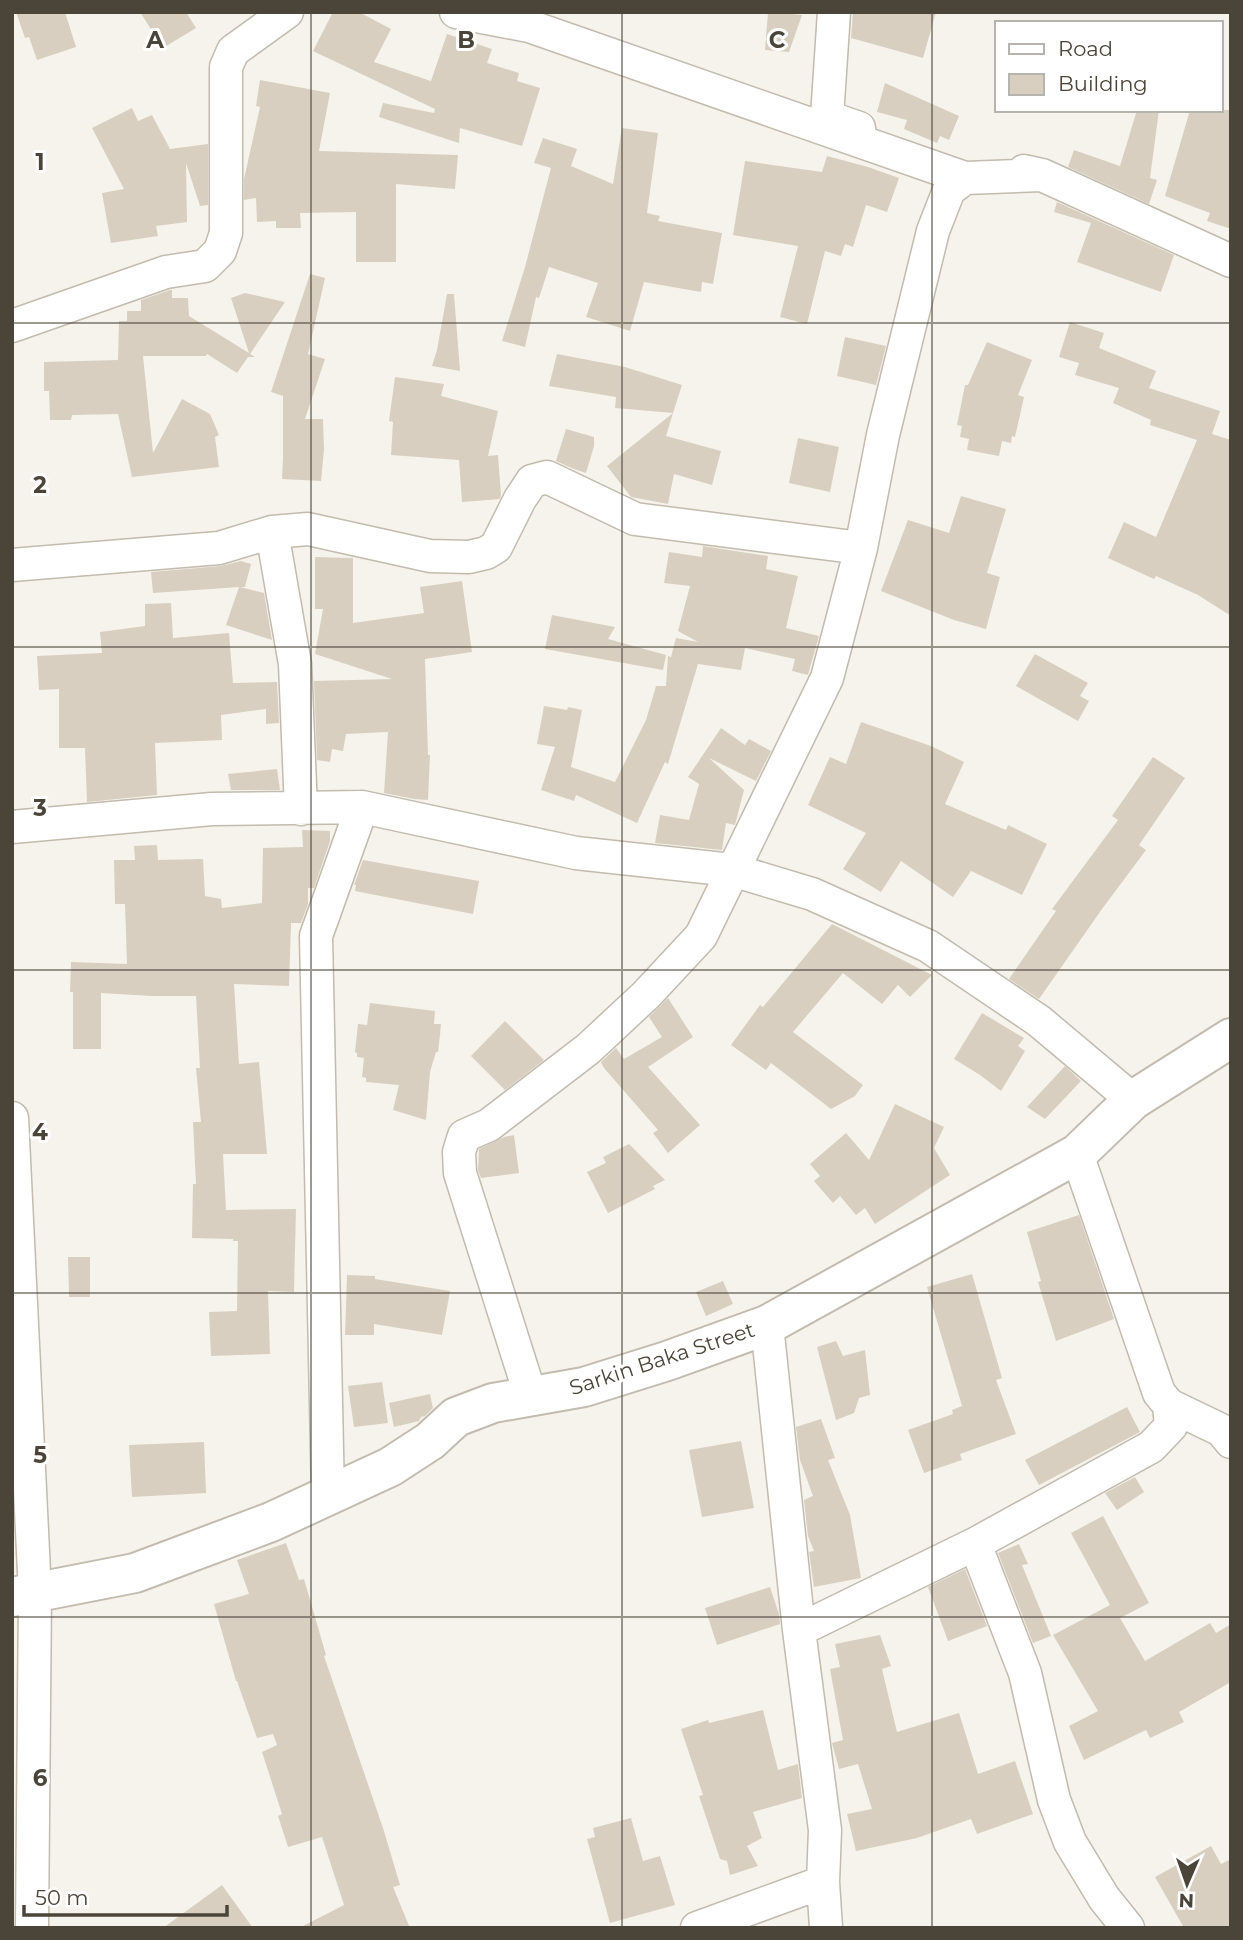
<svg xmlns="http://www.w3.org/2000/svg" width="1243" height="1940" viewBox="0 0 1243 1940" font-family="Montserrat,sans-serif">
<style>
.building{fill:#d8cfc1}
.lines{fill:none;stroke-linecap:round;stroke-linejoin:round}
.minor-casing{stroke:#c2bbae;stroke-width:35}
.tertiary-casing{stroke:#c2bbae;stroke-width:42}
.minor{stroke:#fff;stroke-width:32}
.tertiary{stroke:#fff;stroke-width:38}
.grid{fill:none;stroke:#4b4439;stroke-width:2;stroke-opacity:0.55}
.labels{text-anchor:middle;stroke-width:6;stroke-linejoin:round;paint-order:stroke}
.street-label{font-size:21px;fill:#4b4439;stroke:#fff}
.grid-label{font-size:23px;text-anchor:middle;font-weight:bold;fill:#4b4439;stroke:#fff;stroke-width:6;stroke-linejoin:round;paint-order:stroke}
</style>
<rect width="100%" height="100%" fill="#f6f3ec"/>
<!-- building -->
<path class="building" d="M 16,12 L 65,12 L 76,47 L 37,60 L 29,37 L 25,38 Z
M 140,12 L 186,12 L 196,28 L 163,48 Z
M 333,12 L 359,12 L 391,29 L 374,62 L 431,81 L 447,34 L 492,49 L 487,63 L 519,73 L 517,81 L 540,88 L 522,146 L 460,128 L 459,143 L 379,117 L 383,103 L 434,113 L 435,109 L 313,51 Z
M 768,12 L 802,15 L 789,52 L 765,50 Z
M 853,12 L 936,12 L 923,58 L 851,38 Z
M 260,80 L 330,93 L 319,151 L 458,155 L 455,189 L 396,184 L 396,262 L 356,262 L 356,212 L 300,213 L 301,228 L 276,228 L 276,221 L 257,222 L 256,198 L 244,200 L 244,179 L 260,107 L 256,106 Z
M 885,83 L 959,116 L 949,140 L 940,136 L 937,143 L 904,129 L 907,120 L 877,112 Z
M 132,108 L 138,121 L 152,115 L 170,149 L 208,144 L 208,205 L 200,206 L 186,163 L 187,222 L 156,226 L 158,236 L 111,243 L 102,193 L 124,189 L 92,128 Z
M 1137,110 L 1159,110 L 1150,178 L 1157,180 L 1149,204 L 1068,167 L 1074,150 L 1120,166 Z
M 1190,110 L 1231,110 L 1231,229 L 1207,221 L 1210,213 L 1165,196 Z
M 622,128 L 658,133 L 647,213 L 660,216 L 658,221 L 722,233 L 713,284 L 702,282 L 701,292 L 644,282 L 630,331 L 586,317 L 598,283 L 549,267 L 539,298 L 536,297 L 525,347 L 502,341 L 525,267 L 551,168 L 534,163 L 543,138 L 577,149 L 571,166 L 613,184 Z
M 827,156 L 868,167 L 899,178 L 887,212 L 866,205 L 853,247 L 845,244 L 841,256 L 825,251 L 807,324 L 780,317 L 798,246 L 733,235 L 745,161 L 822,172 Z
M 1057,202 L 1174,255 L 1161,292 L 1077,262 L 1091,223 L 1054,212 Z
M 310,274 L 325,278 L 308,354 L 325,359 L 305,419 L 323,419 L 324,450 L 321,481 L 282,479 L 283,458 L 283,396 L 271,392 Z
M 170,290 L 172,290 L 172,298 L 188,298 L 189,316 L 249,353 L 231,298 L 245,293 L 285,302 L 250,354 L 255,357 L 248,357 L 237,373 L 207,354 L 206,356 L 143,356 L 153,453 L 182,399 L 210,414 L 219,435 L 215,437 L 219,467 L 132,477 L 118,414 L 72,415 L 71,420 L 50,420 L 49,391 L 44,391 L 44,362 L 118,360 L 119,321 L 127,321 L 127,311 L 141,311 L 141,300 Z
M 447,294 L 454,294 L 460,371 L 432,366 L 437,350 Z
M 1070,322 L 1104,333 L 1099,348 L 1156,371 L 1149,388 L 1220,411 L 1212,434 L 1231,440 L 1231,616 L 1198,595 L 1156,576 L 1154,579 L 1108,558 L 1124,522 L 1156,537 L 1197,440 L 1150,425 L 1151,420 L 1113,403 L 1119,388 L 1075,375 L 1079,363 L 1059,357 Z
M 845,337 L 886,346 L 876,385 L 837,376 Z
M 987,342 L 1032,360 L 1018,395 L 1024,397 L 1015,437 L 1012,436 L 1011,443 L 1002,441 L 999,456 L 967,450 L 969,439 L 960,437 L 962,426 L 957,425 L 965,385 L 968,385 Z
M 557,354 L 625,367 L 682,385 L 673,413 L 615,408 L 616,397 L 549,386 Z
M 395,377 L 444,384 L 441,396 L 498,411 L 488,456 L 498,455 L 501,495 L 500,499 L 462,502 L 459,460 L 391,455 L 393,422 L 389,421 Z
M 673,413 L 666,436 L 721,451 L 712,485 L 674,474 L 668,504 L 631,497 L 607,466 Z
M 566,429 L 594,437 L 594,446 L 586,473 L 574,469 L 556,461 Z
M 798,438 L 839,447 L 830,492 L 789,483 Z
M 961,496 L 1006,509 L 987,573 L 1000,577 L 986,629 L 954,620 L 881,591 L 908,520 L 949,533 Z
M 703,546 L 768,556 L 766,569 L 798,576 L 786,628 L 819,636 L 808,675 L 792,671 L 795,659 L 745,648 L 741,670 L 698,664 L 668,764 L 665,762 L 637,823 L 576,795 L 574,801 L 541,790 L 555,747 L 537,744 L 544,706 L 567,710 L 568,707 L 582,710 L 571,767 L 615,782 L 646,720 L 656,686 L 666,686 L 668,656 L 671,657 L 676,638 L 698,642 L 678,631 L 690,586 L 664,583 L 669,552 L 702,557 Z
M 315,557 L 353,558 L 353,623 L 424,613 L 420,587 L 462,581 L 472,652 L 425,659 L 428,755 L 430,755 L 428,800 L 414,799 L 384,793 L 388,732 L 346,734 L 343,751 L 332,749 L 330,762 L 317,760 L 314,681 L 392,679 L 315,654 L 323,609 L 315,609 Z
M 241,561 L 251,564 L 245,587 L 240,587 L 264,593 L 272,640 L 226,625 L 239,587 L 153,593 L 151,572 L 221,566 Z
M 171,603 L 173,638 L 229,633 L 233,683 L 277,682 L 279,723 L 266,724 L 266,709 L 221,715 L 222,740 L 155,743 L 157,795 L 87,802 L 85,748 L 59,748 L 59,689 L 39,690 L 37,656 L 102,653 L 100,632 L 145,626 L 145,604 Z
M 552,615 L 615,627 L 608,639 L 666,655 L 663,670 L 545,649 Z
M 1035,654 L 1088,683 L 1080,696 L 1089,701 L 1078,721 L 1016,686 Z
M 861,722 L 931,746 L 964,762 L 945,804 L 1006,830 L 1008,825 L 1047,844 L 1022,895 L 971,871 L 953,897 L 901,861 L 881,892 L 843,869 L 866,833 L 808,805 L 830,757 L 846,764 Z
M 721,728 L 745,745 L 749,739 L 771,751 L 756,781 L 709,758 L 744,790 L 735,825 L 726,823 L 722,850 L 655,843 L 660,815 L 689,820 L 699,784 L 688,777 Z
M 1153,757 L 1185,778 L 1139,845 L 1146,850 L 1102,909 L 1039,999 L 1009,979 L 1056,911 L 1052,909 L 1118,820 L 1112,816 Z
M 277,769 L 280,790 L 231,790 L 228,774 Z
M 302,830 L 330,831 L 330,841 L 314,888 L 308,888 L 308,904 L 301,923 L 291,923 L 289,986 L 234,984 L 239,1064 L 259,1062 L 267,1154 L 223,1154 L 226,1210 L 296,1209 L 294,1292 L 268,1291 L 270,1354 L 211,1356 L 209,1312 L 237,1311 L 238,1241 L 233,1241 L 233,1239 L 192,1238 L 193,1184 L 196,1184 L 193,1122 L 201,1122 L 196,1068 L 200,1068 L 196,996 L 152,996 L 101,993 L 101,1049 L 73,1049 L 73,992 L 70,992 L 71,962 L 127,964 L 125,904 L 115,904 L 114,860 L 135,860 L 134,846 L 157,845 L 158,860 L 203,859 L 205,896 L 221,899 L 222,908 L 262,903 L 263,848 L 303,847 Z
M 363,860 L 479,881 L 473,914 L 355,891 L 356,885 L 354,885 Z
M 832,924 L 932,975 L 910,997 L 898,985 L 882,1004 L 843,973 L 793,1032 L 863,1085 L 855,1096 L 831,1109 L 771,1063 L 766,1070 L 731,1045 L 760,1005 L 763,1007 Z
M 668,998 L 693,1037 L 648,1067 L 700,1125 L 668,1153 L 653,1133 L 658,1130 L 604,1068 L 601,1062 L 616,1048 L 624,1059 L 662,1037 L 649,1017 Z
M 370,1003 L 435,1011 L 434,1024 L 441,1024 L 440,1035 L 438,1052 L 436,1052 L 430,1072 L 426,1120 L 393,1110 L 399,1085 L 366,1082 L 366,1078 L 362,1077 L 364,1058 L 357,1057 L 357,1053 L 355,1052 L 358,1024 L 367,1025 Z
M 982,1013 L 1024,1038 L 1018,1046 L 1025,1051 L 1001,1091 L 980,1075 L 954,1059 Z
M 505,1021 L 544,1060 L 505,1090 L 471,1056 Z
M 1065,1066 L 1081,1081 L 1045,1119 L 1027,1107 Z
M 895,1104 L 944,1127 L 934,1148 L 950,1175 L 875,1224 L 865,1208 L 856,1215 L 840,1196 L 833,1203 L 814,1181 L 820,1176 L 810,1164 L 846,1133 L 869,1160 Z
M 514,1135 L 519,1173 L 481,1178 L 478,1170 L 479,1149 L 504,1137 Z
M 629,1144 L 665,1180 L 653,1186 L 655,1189 L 608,1213 L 587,1172 L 606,1163 L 603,1157 Z
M 1079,1215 L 1114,1319 L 1056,1341 L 1038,1282 L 1041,1281 L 1027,1232 Z
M 68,1257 L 90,1257 L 90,1297 L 69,1297 Z
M 972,1274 L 1002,1378 L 996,1380 L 1016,1434 L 960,1454 L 962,1460 L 924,1473 L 908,1430 L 953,1414 L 952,1410 L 962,1406 L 927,1287 Z
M 347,1275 L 375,1276 L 375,1279 L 450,1291 L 442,1335 L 374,1324 L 374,1335 L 345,1335 Z
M 723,1281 L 733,1304 L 706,1316 L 696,1292 Z
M 836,1341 L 843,1356 L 865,1350 L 870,1395 L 859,1398 L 854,1413 L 836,1420 L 817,1347 Z
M 382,1382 L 388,1423 L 354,1427 L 348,1386 Z
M 430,1394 L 433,1408 L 425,1416 L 421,1417 L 419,1421 L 394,1427 L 389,1403 Z
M 1127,1407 L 1140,1432 L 1039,1485 L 1025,1460 Z
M 821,1419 L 835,1458 L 828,1460 L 850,1515 L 861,1578 L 814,1587 L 809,1552 L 814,1551 L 808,1536 L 804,1500 L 813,1496 L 800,1460 L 796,1427 Z
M 741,1441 L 754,1508 L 702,1517 L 689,1450 Z
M 204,1442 L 206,1493 L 132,1497 L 129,1445 Z
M 1135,1477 L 1144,1492 L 1117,1510 L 1105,1493 Z
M 1103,1516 L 1149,1603 L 1120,1618 L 1145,1661 L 1210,1623 L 1216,1633 L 1231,1624 L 1231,1682 L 1179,1712 L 1184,1722 L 1150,1738 L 1146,1730 L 1084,1760 L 1069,1726 L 1098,1711 L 1053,1635 L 1110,1605 L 1071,1533 Z
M 286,1543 L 299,1580 L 304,1579 L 326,1655 L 324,1656 L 383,1828 L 400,1885 L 393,1887 L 410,1928 L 299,1928 L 344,1905 L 322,1837 L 288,1847 L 278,1816 L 282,1814 L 262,1752 L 277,1745 L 273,1734 L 257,1738 L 237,1681 L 236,1681 L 214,1604 L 249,1594 L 237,1560 Z
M 1019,1544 L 1028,1564 L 1022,1565 L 1051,1636 L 1033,1643 L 998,1553 Z
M 965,1569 L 987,1626 L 948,1641 L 928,1587 Z
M 770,1587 L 779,1614 L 780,1624 L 717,1645 L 705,1608 Z
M 880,1635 L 891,1666 L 882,1669 L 897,1732 L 959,1713 L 978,1774 L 1015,1761 L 1033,1814 L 977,1834 L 971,1819 L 917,1838 L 856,1851 L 847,1814 L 872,1809 L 858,1764 L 839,1769 L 832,1743 L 843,1740 L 830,1669 L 840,1667 L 835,1644 Z
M 763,1710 L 778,1770 L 798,1764 L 802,1798 L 753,1812 L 762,1838 L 747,1846 L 758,1866 L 730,1875 L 727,1861 L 720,1859 L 699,1796 L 703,1795 L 681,1729 L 708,1720 L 709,1723 Z
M 631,1818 L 643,1861 L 660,1856 L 675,1905 L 610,1923 L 587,1839 L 595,1837 L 593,1828 Z
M 1211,1846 L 1221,1864 L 1231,1859 L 1231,1928 L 1184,1928 L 1155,1877 Z
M 222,1885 L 253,1928 L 163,1928 Z"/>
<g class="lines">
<!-- minor casing -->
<g class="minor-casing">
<path id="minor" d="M 456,12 L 529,26 L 965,178
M 834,12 L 827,117 L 859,128
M 1024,171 L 1042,175 L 1231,261
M 12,326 L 166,272 L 205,266 L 220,251 L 226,233 L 226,67 L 233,51 L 287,12
M 272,532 L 295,664 L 301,809
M 12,565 L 219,548 L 272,532 L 308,529 L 430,556 L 469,557 L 486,553 L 496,547 L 520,499 L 532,481 L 547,477 L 635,519 L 861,548
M 12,827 L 212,809 L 362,807 L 576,853 L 732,870 L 812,894 L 928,946 L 1039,1021 L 1133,1100
M 12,1118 L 35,1593 L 32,1928
M 1077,1154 L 1159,1393 L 1169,1405 L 1221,1430 L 1231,1442
M 767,1325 L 799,1630 L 825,1830 L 823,1882 L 826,1928
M 531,1397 L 460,1173 L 459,1152 L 464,1136 L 489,1125 L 588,1049 L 646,995 L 701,936 L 827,678 L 861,548 L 883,435 L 933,231 L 949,190 L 965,178 L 1042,175
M 328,1496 L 316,936 L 362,807
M 975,1544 L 1025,1673 L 1054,1800 L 1070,1842 L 1104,1898 L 1128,1928
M 799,1630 L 975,1544 L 1151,1447 L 1171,1426 L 1169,1405
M 697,1928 L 823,1882"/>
</g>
<!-- tertiary casing -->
<g class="tertiary-casing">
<path id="tertiary" d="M 12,1597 L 135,1573 L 271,1522 L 390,1467 L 430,1441 L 456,1417 L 493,1403 L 584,1387 L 667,1361 L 767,1325 L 1077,1154 L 1133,1100 L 1231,1038"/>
</g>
<!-- minor -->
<use href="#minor" class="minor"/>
<!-- tertiary -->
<use href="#tertiary" class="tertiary"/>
</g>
<!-- grid -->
<path class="grid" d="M 311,12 L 311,1928M 622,12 L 622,1928M 932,12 L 932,1928M 12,323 L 1231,323M 12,647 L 1231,647M 12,970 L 1231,970M 12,1293 L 1231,1293M 12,1617 L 1231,1617"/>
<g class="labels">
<!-- street labels -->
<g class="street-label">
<text transform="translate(662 1359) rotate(-18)" y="7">Sarkin Baka Street</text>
</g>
</g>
<g class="grid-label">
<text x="155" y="48">A</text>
<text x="466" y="48">B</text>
<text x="777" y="48">C</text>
<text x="40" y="170">1</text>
<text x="40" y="493">2</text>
<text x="40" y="816">3</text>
<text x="40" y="1140">4</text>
<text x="40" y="1463">5</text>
<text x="40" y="1786">6</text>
</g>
<!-- border -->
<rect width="1243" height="1940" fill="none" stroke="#4b4439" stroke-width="28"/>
<!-- legend -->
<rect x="995" y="21" width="228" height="91" fill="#ffffff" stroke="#b7b4b0" stroke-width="2"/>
<rect x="1009" y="44" width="35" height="10" fill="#ffffff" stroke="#b7b4b0" stroke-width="2"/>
<text x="1058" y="56" font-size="21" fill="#4b4439">Road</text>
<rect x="1009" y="74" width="35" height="21" fill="#d8cfc1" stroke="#b7b4b0" stroke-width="2"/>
<text x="1058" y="91" font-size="21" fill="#4b4439">Building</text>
<!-- north arrow -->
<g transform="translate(1187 1884) rotate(182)" stroke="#ffffff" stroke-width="5" paint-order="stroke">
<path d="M0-5L12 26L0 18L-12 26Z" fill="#4b4439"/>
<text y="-10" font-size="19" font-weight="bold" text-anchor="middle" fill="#4b4439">N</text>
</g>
<!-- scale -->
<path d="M24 1905v10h203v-10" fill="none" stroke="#4b4439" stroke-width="3.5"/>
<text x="35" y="1905" font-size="21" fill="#4b4439" stroke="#ffffff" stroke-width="5" paint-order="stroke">50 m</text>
</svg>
